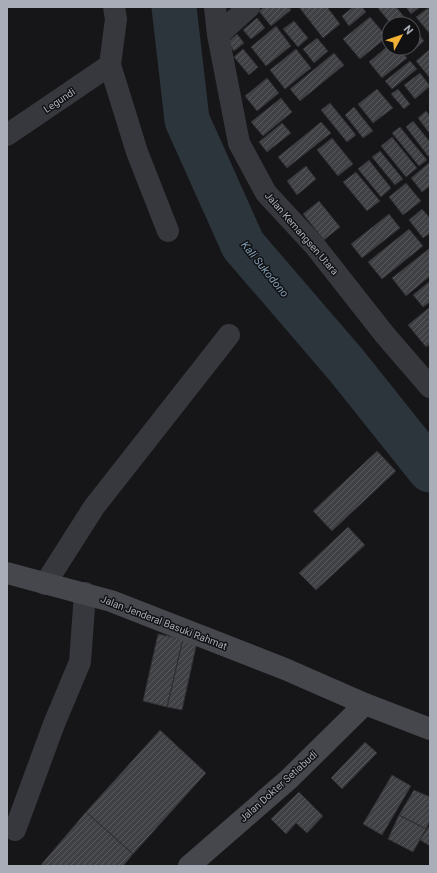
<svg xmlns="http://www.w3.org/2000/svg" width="437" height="873" viewBox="0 0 437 873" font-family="Roboto,sans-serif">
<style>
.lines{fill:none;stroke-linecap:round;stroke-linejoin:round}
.river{stroke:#2c353c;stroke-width:45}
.building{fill:url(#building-hatch);stroke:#303034}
.street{stroke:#37383d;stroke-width:22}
.secondary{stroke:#45474d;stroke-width:22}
.labels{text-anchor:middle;stroke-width:3;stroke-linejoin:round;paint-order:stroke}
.street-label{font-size:10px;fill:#a8adb8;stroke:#111113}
.water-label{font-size:11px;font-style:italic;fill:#7f9bb3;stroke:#111113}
</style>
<defs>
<pattern id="building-hatch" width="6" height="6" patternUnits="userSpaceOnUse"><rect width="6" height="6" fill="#404145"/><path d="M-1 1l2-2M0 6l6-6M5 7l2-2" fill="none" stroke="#595a5e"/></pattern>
</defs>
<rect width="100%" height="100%" fill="#161618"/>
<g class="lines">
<!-- river -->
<path class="river" d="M 174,7 L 187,120 L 243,245 L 347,366 L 430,470"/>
</g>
<!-- building -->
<path class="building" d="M 264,7 L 289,7 L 291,10 L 271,26 L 259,11 Z
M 299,7 L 327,7 L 340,24 L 323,38 Z
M 353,7 L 362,7 L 366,12 L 349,26 L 342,16 Z
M 380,7 L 396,7 L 410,24 L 391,24 L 378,8 Z
M 406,7 L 420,7 L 411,14 Z
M 428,8 L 430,11 L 430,34 L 416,17 Z
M 370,17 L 387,37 L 360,59 L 343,39 Z
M 257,18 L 265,28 L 251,39 L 243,30 Z
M 294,21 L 308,38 L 298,47 L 283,29 Z
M 276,26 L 291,46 L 266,66 L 251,47 Z
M 413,27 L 424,41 L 413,51 L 410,48 L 413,48 Z
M 237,34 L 244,43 L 234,51 L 228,42 Z
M 317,38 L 328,51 L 314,63 L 303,49 Z
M 389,45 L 389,48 L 398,48 L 407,58 L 382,78 L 369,62 Z
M 243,49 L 258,67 L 249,75 L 234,57 Z
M 296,49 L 311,68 L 285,89 L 270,70 Z
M 430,49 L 430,78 L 416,61 Z
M 334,53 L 344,65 L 300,101 L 290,89 Z
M 410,61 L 417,69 L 392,89 L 385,81 Z
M 420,73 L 430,86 L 415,99 L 404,85 Z
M 267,78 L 279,93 L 257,111 L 245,96 Z
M 377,89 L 393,108 L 373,123 L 358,104 Z
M 398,89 L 410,104 L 404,109 L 391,94 Z
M 281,98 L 292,112 L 263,136 L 251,122 Z
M 330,103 L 356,135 L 347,142 L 321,110 Z
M 354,107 L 373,131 L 363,138 L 345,115 Z
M 426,111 L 430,116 L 430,134 L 418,118 Z
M 413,121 L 430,142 L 430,154 L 428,156 L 406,127 Z
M 321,122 L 331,133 L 287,168 L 278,157 Z
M 282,123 L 291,133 L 267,152 L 259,142 Z
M 400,127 L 427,160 L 419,166 L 392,133 Z
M 392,137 L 417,168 L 406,177 L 381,146 Z
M 332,138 L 353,164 L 338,176 L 317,150 Z
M 380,151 L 403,179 L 395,185 L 372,157 Z
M 369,160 L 391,188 L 381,197 L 358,169 Z
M 430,162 L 430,186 L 422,192 L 411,178 Z
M 306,166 L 316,179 L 297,195 L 287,181 Z
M 356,172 L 380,201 L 367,211 L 343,182 Z
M 406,183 L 421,201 L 403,215 L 389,197 Z
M 319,201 L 340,227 L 324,240 L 303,214 Z
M 422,209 L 430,218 L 430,233 L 423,238 L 409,220 Z
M 389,214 L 400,228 L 362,258 L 351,244 Z
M 409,229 L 423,246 L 382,279 L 368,262 Z
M 430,248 L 430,276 L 406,296 L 392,278 Z
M 430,281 L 430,302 L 423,307 L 413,295 Z
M 430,307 L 430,344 L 426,347 L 408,325 Z
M 377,451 L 396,471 L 332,531 L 313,511 Z
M 348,527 L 365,545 L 316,590 L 299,573 Z
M 158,634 L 183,639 L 167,707 L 143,701 Z
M 183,639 L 197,642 L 182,710 L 167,707 Z
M 160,730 L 206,773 L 133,854 L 86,812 Z
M 365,742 L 377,753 L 342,789 L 331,778 Z
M 392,775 L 411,786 L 382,835 L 363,824 Z
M 414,790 L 430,797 L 430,821 L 426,829 L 399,815 Z
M 299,792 L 323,816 L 307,833 L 296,823 L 286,834 L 271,819 Z
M 86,812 L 133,854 L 123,866 L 40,866 Z
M 399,815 L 426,829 L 413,852 L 388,839 Z
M 430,825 L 430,846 L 420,840 Z"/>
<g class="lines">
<!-- street -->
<path class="street" d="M 114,7 L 116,19 L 110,65 L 137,152 L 168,231
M 215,7 L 218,35 L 239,143 L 266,193 L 315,246 L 385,335 L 430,387
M 218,35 L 249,7
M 7,135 L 110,65
M 45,584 L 94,507 L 229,335
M 15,830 L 54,724 L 80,662 L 85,593"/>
<!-- secondary -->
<path class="secondary" d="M 7,573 L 111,601 L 285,669 L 365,704 L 430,729
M 189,866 L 289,779 L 365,704"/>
</g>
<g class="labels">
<!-- street labels -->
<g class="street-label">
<text transform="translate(59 100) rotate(-34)" y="4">Legundi</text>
<text transform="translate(302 233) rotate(49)" y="4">Jalan Kemangsen Utara</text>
<text transform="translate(164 622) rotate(21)" y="4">Jalan Jenderal Basuki Rahmat</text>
<text transform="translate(278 786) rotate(-42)" y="4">Jalan Dokter Setiabudi</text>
</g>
<!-- water labels -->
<g class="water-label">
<text transform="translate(265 269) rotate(51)" y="4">Kali Sukodono</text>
</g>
</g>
<!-- border -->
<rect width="437" height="873" fill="none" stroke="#a8adb8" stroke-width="16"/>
<!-- north arrow -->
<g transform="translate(401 36) rotate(50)"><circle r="19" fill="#111113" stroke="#4d4f55"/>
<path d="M0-3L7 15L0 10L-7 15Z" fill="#f2b134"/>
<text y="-6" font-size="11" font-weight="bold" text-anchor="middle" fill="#a8adb8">N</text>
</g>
</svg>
